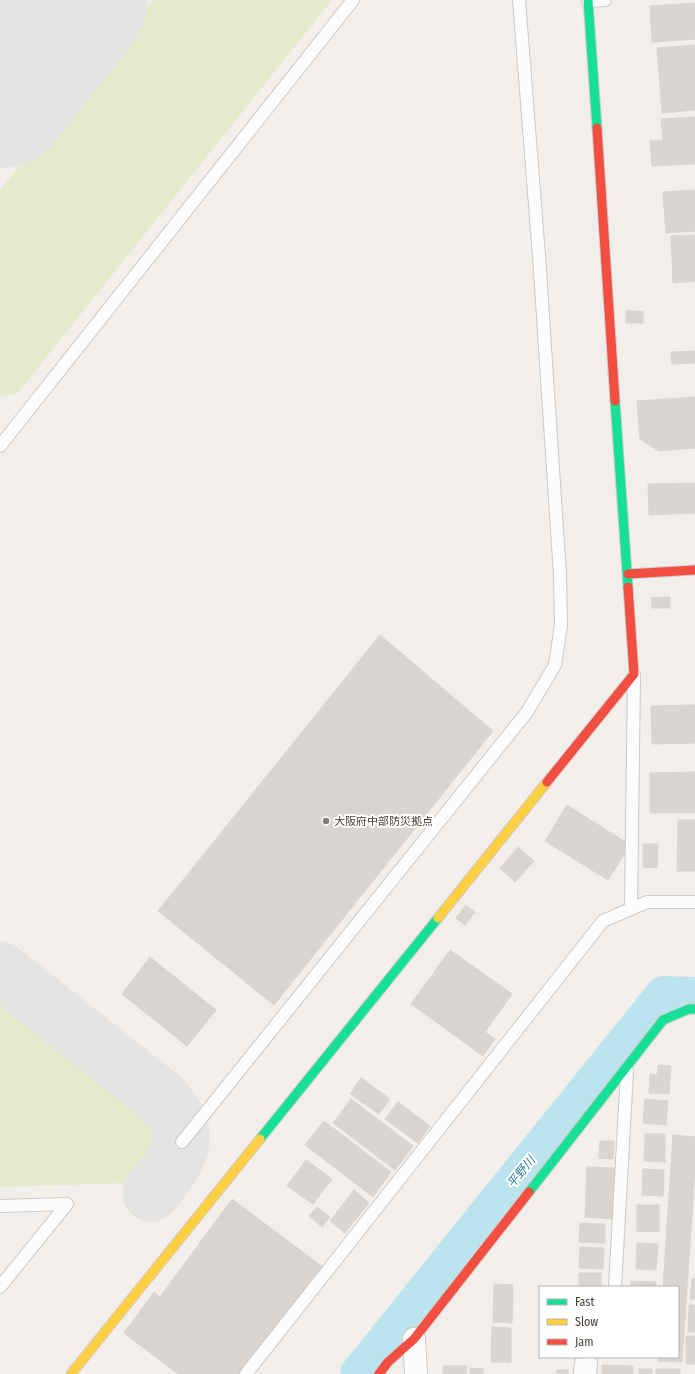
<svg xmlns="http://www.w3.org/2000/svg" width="695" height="1374" viewBox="0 0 695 1374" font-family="'Fira Sans Condensed','Noto Sans JP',sans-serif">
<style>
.green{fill:#e4eacc}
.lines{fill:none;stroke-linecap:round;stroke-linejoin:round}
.river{stroke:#bce4ee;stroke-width:38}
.taxiway{stroke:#e5e4e2;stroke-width:57}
.runway{stroke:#e5e4e2;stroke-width:141}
.building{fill:#d9d5d2;stroke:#d9d5d1}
.lane-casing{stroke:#cdcac7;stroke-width:14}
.street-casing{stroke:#cdcac7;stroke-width:24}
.fast-casing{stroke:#d2cbc3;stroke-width:11}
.slow-casing{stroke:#d2cbc3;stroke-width:11}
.jam-casing{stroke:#d2cbc3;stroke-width:11}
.lane{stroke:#fdfcfc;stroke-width:12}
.street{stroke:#fdfcfc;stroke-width:22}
.fast{stroke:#16e098;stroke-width:9}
.slow{stroke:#ffcf43;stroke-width:9}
.jam{stroke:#f24e42;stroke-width:9}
.poi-dot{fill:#827c76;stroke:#fff;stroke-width:1.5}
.labels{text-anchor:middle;stroke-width:4;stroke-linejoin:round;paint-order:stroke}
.poi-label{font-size:11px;fill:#473e37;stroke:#fff;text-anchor:start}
.water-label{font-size:12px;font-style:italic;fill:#2c8099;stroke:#fff}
</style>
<rect width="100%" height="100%" fill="#f1eeeb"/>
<!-- green -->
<path class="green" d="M 153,0 L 332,0 L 18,393 L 0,396 L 0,190 Z
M 0,1002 L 147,1118 L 154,1137 L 152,1153 L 128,1183 L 0,1187 Z"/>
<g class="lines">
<!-- river -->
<path class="river" d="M 359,1374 L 664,995 L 695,996"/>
<!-- taxiway -->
<path class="taxiway" d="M 0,970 L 162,1098 C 167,1105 175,1113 178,1121 C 189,1150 168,1172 151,1193"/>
<!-- runway -->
<path class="runway" d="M 0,98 L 77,0"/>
</g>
<!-- building -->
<path class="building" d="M 695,3 L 695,39 L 652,42 L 650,6 Z
M 695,45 L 695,110 L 662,113 L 657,48 Z
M 695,117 L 695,164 L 652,166 L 650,141 L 663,140 L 661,119 Z
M 695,190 L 695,231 L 666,233 L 663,192 Z
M 695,235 L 695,281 L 673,283 L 671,236 Z
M 626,311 L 643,311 L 643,323 L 626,323 Z
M 695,351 L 695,363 L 672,364 L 671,352 Z
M 695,397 L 695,448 L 659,451 L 640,439 L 637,401 Z
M 695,483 L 695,513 L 649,515 L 648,484 Z
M 670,597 L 670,608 L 652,608 L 651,598 Z
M 380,635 L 493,731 L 274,1005 L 158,911 Z
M 695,705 L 695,743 L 652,744 L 651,706 Z
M 695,772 L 695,813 L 650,813 L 650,773 Z
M 567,805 L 630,845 L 608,880 L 545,841 Z
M 678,820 L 695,820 L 695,871 L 677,871 Z
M 643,844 L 658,844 L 657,868 L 643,867 Z
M 518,847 L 534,861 L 515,882 L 500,868 Z
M 466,905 L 475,912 L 465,925 L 456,918 Z
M 450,950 L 512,994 L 485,1032 L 495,1039 L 483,1056 L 411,1004 Z
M 150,957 L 216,1010 L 187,1046 L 122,994 Z
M 658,1065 L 671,1066 L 669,1094 L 649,1093 L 650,1074 L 657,1075 Z
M 361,1078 L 390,1099 L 379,1114 L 350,1094 Z
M 351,1099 L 413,1146 L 395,1170 L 333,1123 Z
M 645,1099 L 668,1101 L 666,1125 L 643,1123 Z
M 398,1102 L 430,1126 L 418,1143 L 385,1119 Z
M 324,1121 L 391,1172 L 373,1197 L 305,1145 Z
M 645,1134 L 665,1134 L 665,1162 L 644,1161 Z
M 673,1135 L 695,1137 L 695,1169 L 682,1362 L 658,1361 L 658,1357 L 678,1357 L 678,1287 L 663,1287 Z
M 600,1141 L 614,1141 L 613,1159 L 599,1158 Z
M 306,1160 L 332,1179 L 313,1204 L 287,1186 Z
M 587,1167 L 615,1168 L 612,1219 L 585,1217 Z
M 643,1169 L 664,1170 L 663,1196 L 642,1195 Z
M 354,1190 L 369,1203 L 345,1233 L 330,1221 Z
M 232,1199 L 323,1267 L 244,1374 L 178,1374 L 124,1333 L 154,1292 L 160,1297 Z
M 637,1205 L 659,1205 L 659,1232 L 637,1231 Z
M 317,1207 L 330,1217 L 322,1227 L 309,1216 Z
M 580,1223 L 605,1224 L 605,1243 L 579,1242 Z
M 637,1243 L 658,1244 L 656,1270 L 636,1269 Z
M 580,1247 L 604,1248 L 603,1269 L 579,1268 Z
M 579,1273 L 601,1273 L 601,1287 L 579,1287 Z
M 692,1279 L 695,1279 L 695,1299 L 690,1299 Z
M 631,1281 L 656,1282 L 655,1287 L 631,1287 Z
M 494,1284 L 513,1285 L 512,1323 L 493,1322 Z
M 689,1305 L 695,1305 L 695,1332 L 688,1332 Z
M 492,1327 L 511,1328 L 511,1362 L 491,1362 Z
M 686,1336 L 695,1336 L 695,1364 L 686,1364 Z
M 602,1365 L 633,1366 L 633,1374 L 602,1374 Z
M 443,1366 L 467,1366 L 466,1374 L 443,1374 Z
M 470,1368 L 483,1369 L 483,1374 L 470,1374 Z
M 639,1369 L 652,1369 L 652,1374 L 639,1374 Z
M 656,1369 L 680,1369 L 680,1374 L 656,1374 Z
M 557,1370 L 568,1370 L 568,1374 L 557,1374 Z"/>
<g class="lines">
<!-- lane casing -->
<g class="lane-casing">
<path id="lane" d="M 588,1 L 605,0
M 0,446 L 353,0
M 631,908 L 634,675
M 182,1142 L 527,712 L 555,665 L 561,625 L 560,575 L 539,256 L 519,0
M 0,1206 L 67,1204 L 0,1287
M 615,1287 L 627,1071
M 246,1374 L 603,921 L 647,902 L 695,902"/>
</g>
<!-- street casing -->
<g class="street-casing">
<path id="street" d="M 414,1339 L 416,1374
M 585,1374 L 586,1364"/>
</g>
<!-- fast casing -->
<g class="fast-casing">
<path id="fast" d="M 588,0 L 597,128
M 615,401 L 628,587
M 260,1139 L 438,918
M 529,1192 L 663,1020 L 689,1009 L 695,1009"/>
</g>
<!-- slow casing -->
<g class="slow-casing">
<path id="slow" d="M 438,918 L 547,782
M 71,1374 L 260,1139"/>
</g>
<!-- jam casing -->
<g class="jam-casing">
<path id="jam" d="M 597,128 L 615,401
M 628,574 L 695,570
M 547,782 L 634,674 L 628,587
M 379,1374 L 388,1362 L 414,1339 L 529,1192"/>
</g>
<!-- lane -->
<use href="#lane" class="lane"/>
<!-- street -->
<use href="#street" class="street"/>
<!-- fast -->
<use href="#fast" class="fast"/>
<!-- slow -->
<use href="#slow" class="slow"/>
<!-- jam -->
<use href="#jam" class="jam"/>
</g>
<!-- markers -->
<circle class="poi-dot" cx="326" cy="821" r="4"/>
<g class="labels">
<!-- poi labels -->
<g class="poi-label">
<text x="334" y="825">大阪府中部防災拠点</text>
</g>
<!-- water labels -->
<g class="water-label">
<text transform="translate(521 1172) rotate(-51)" y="4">平野川</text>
</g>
</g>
<!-- legend -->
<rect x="539" y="1286" width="140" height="72" fill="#ffffff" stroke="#b5b2af"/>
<rect x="547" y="1299" width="20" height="6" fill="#16e098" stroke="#b5b2af"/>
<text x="575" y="1306" font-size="12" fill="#473e37">Fast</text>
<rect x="547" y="1319" width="20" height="6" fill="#ffcf43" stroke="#b5b2af"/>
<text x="575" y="1326" font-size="12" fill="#473e37">Slow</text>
<rect x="547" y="1339" width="20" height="6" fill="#f24e42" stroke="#b5b2af"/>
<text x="575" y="1346" font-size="12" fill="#473e37">Jam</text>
</svg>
